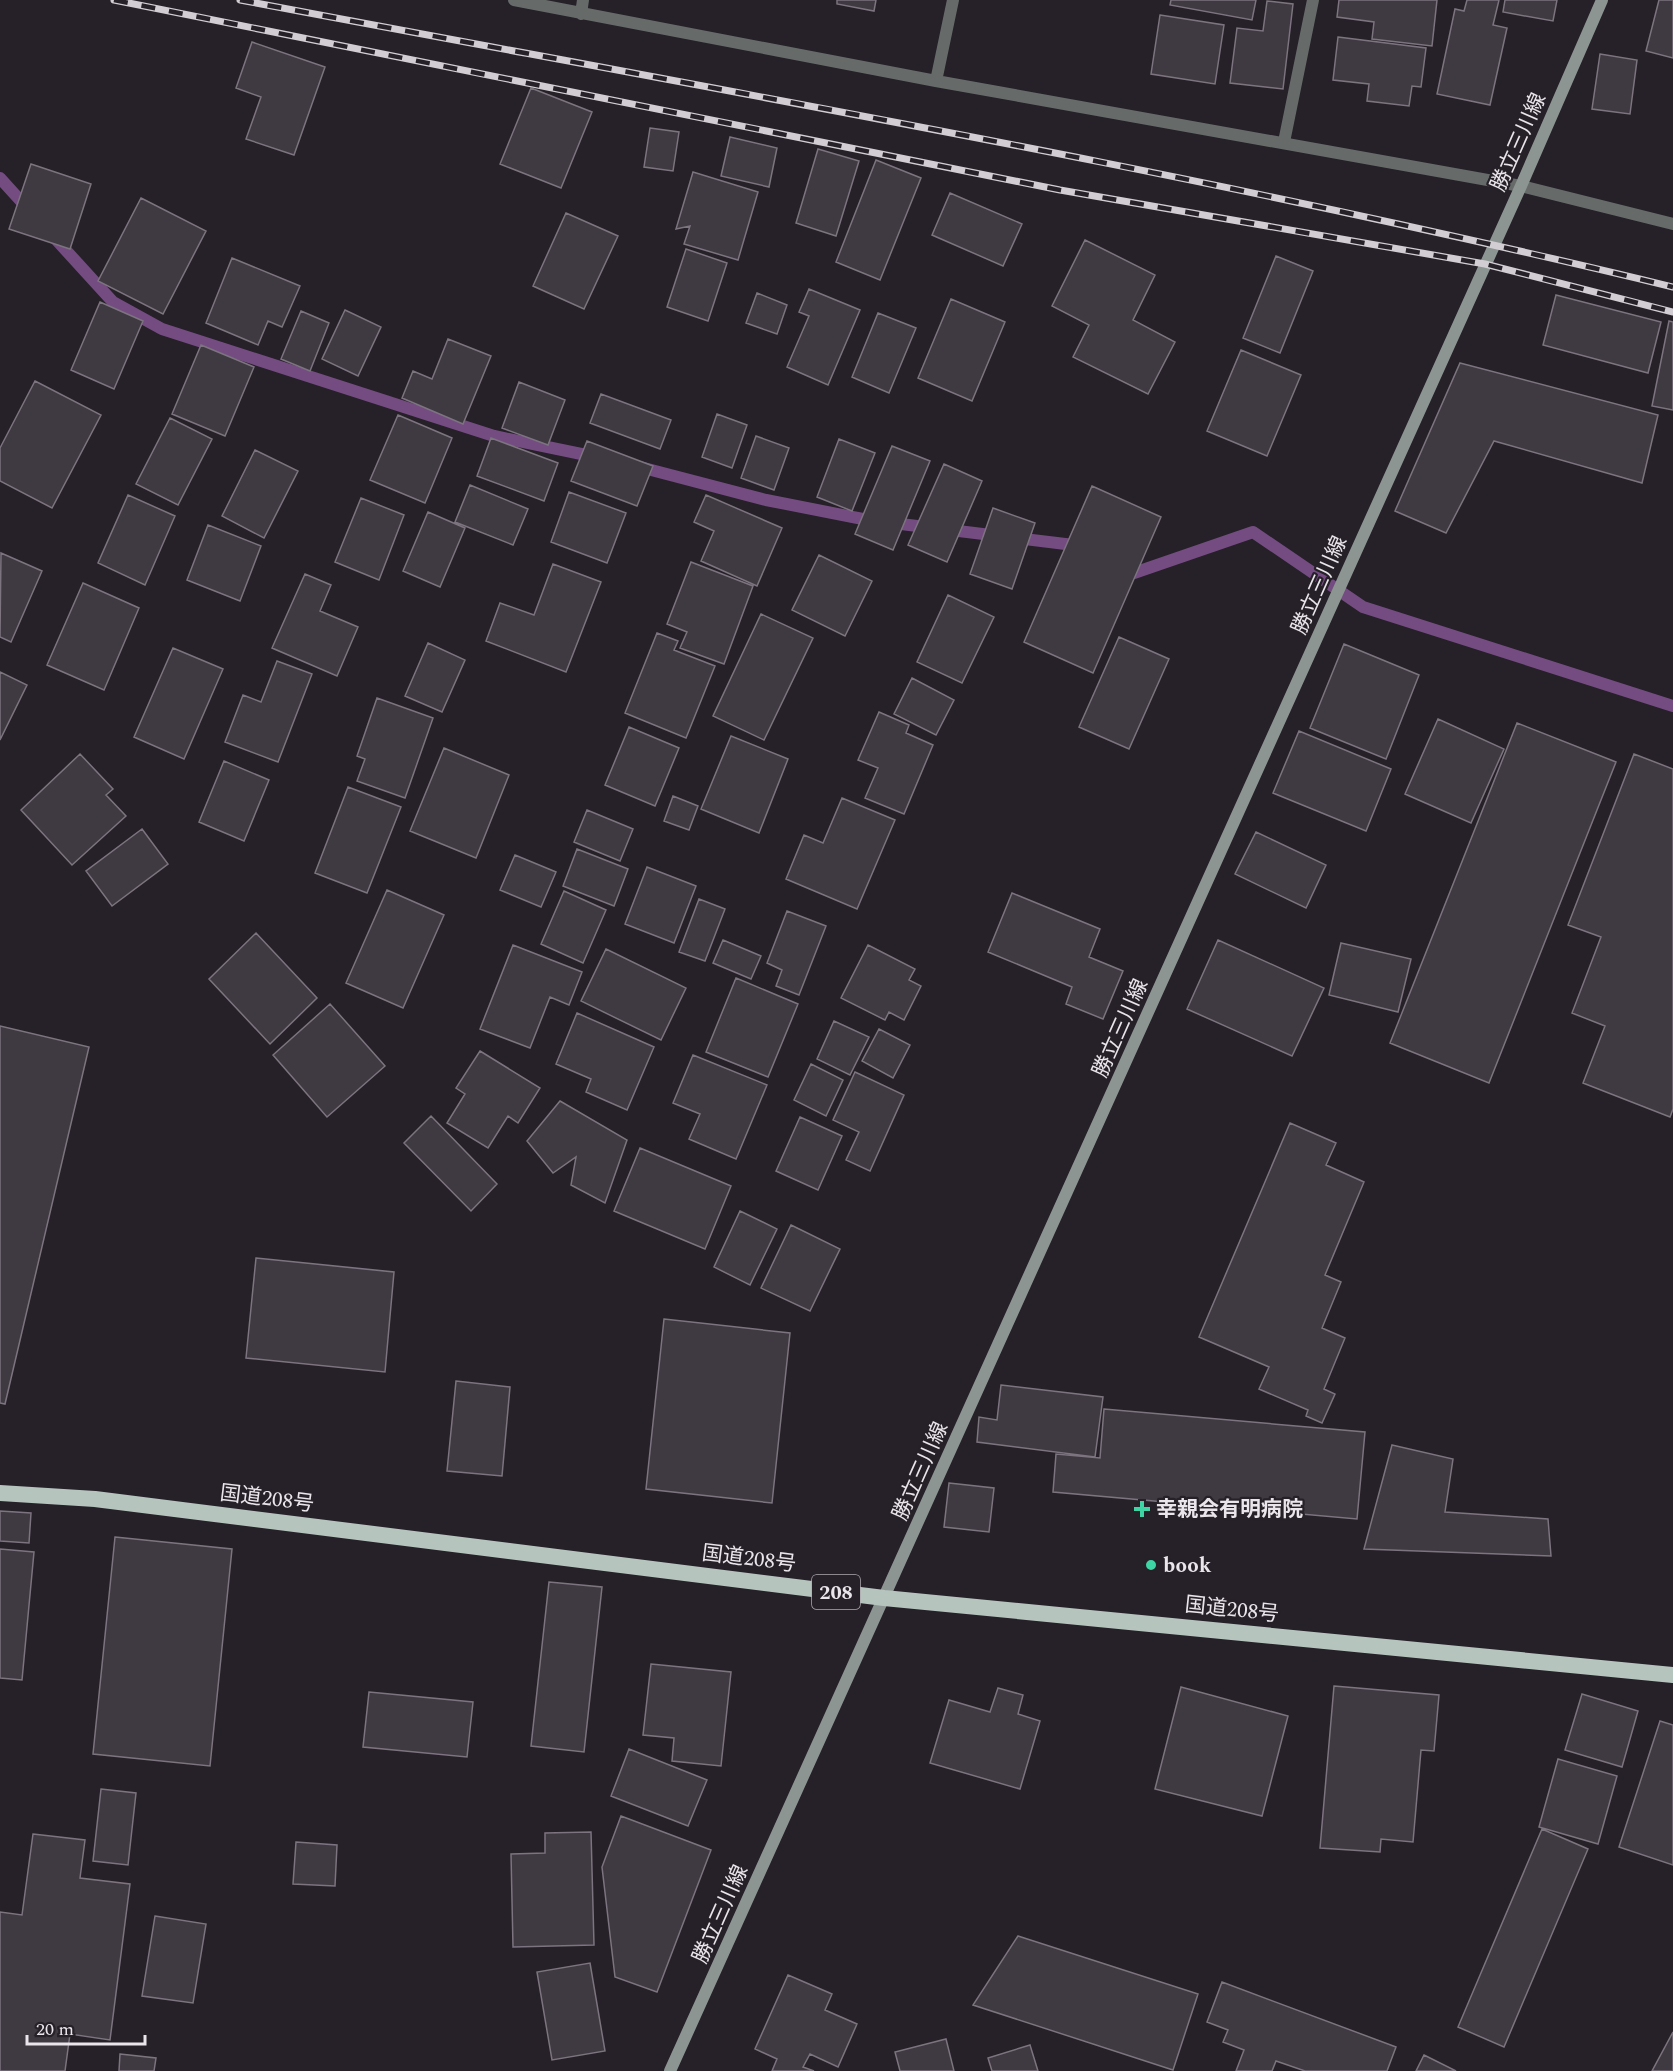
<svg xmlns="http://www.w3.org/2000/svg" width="1673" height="2071" viewBox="0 0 1673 2071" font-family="Spectral,'Noto Sans JP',serif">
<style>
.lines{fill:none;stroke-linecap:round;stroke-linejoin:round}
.stream{stroke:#744c82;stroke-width:12}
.building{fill:#3f3942;stroke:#7c747f;stroke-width:1.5}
.minor{stroke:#666b69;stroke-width:12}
.secondary{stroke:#8c9591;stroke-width:12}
.trunk{stroke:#b6c4be;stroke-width:16}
.rail-casing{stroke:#d2cdd3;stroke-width:7}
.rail{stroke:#262028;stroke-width:4.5;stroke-dasharray:14;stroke-linecap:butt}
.poi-dot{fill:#3ed4a3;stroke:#262028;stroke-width:2}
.labels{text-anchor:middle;stroke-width:4.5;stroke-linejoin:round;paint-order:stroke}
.shield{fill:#262028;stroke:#aeaab0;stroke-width:1.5}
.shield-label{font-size:20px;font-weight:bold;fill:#e9e5ea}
.street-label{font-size:21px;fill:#e9e5ea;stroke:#262028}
.poi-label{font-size:21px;font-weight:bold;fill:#e9e5ea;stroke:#262028;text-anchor:start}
</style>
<rect width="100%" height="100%" fill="#262028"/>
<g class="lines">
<!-- stream -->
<path class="stream" d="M 0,178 L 29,210
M 51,234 L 113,302 L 162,329 L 494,436 L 596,457
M 636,466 L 766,500 L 868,520 L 1082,546
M 1124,567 L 1134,573 L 1253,532 L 1363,607 L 1673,706"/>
</g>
<!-- building -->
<path class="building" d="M 837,0 L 876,0 L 874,11 L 837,4 Z
M 1171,0 L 1256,0 L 1252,20 L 1170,5 Z
M 1339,0 L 1437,0 L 1432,46 L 1372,39 L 1374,22 L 1337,17 Z
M 1467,0 L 1499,0 L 1493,25 L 1507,28 L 1490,105 L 1437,94 L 1455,9 L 1464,11 Z
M 1505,0 L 1557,0 L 1553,21 L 1503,12 Z
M 1659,0 L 1673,0 L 1673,58 L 1646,51 Z
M 1267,1 L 1293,4 L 1283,89 L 1230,83 L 1237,28 L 1263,31 Z
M 1160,15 L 1224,25 L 1215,84 L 1151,74 Z
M 1338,37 L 1426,48 L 1421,87 L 1412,86 L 1409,106 L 1367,101 L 1369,84 L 1333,80 Z
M 252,42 L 325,67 L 294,155 L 246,139 L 261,97 L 236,88 Z
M 1600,54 L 1637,60 L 1630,114 L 1592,109 Z
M 531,88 L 592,112 L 561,188 L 500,164 Z
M 650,128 L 679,132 L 673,171 L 644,167 Z
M 730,137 L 777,148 L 769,187 L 721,176 Z
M 818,149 L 859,161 L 836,236 L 796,223 Z
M 876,160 L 921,178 L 880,280 L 836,262 Z
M 31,164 L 91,184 L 70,249 L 9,229 Z
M 693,172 L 758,192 L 738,260 L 684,244 L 690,226 L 676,229 Z
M 950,193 L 1022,224 L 1003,266 L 932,235 Z
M 141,198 L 206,231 L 163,314 L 98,281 Z
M 566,213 L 618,236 L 584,309 L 533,286 Z
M 1085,240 L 1155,275 L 1133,320 L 1175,342 L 1148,394 L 1073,357 L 1089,325 L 1052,306 Z
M 686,249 L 727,263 L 708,321 L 667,307 Z
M 1276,256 L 1313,271 L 1280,353 L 1243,338 Z
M 232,258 L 300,286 L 282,327 L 268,321 L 258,345 L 206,323 Z
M 809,289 L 860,310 L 828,385 L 787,367 L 809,316 L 799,312 Z
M 757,293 L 787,305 L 777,334 L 746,323 Z
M 1556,295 L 1661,322 L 1648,373 L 1543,345 Z
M 951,299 L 1005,322 L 972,401 L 918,378 Z
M 100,302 L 143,321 L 114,389 L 71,370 Z
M 345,310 L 381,327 L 358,376 L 322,359 Z
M 301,311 L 329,323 L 310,371 L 281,359 Z
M 878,313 L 916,328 L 889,393 L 852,377 Z
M 1669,321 L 1673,322 L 1673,410 L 1652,406 Z
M 448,339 L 491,356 L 463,424 L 402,398 L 413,371 L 432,379 Z
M 201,345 L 254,367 L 225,436 L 172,414 Z
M 1241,350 L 1301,375 L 1267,456 L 1207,431 Z
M 1460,363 L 1658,415 L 1642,483 L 1494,441 L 1446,533 L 1395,511 Z
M 35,381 L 101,415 L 52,508 L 0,481 L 0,448 Z
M 519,382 L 565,400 L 548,445 L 502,428 Z
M 601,394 L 671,420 L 660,449 L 590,423 Z
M 717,414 L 747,425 L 732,468 L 702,457 Z
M 398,415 L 452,438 L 425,503 L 370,480 Z
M 170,418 L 212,439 L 178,505 L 136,484 Z
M 756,436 L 789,448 L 774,490 L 741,478 Z
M 491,438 L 558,463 L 544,501 L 477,476 Z
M 839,439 L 875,453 L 852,511 L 817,497 Z
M 587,441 L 653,466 L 637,506 L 571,481 Z
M 892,446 L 930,461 L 893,550 L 855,534 Z
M 255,450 L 298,471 L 264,538 L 222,516 Z
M 944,464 L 982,481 L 947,562 L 908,545 Z
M 470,485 L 528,509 L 513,545 L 455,522 Z
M 1092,486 L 1161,517 L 1093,673 L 1024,642 Z
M 569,492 L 626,513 L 607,563 L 551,542 Z
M 128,495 L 175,516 L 145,585 L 98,563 Z
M 706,495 L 782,528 L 757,586 L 701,561 L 714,531 L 694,522 Z
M 361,498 L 404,515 L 379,580 L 335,562 Z
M 993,508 L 1035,523 L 1012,589 L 970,574 Z
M 428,512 L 465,528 L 440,587 L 403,571 Z
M 208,525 L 261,546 L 240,601 L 187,580 Z
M 1,553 L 42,571 L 11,642 L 0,637 Z
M 819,555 L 872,581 L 845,636 L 792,610 Z
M 691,562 L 753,586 L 724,664 L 680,648 L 687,632 L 667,624 Z
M 553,564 L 601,582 L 566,672 L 486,641 L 500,603 L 534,615 Z
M 305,574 L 331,585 L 320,611 L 358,627 L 337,676 L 272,648 Z
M 83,583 L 139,608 L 104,690 L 47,665 Z
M 948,595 L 994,617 L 962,683 L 917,662 Z
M 761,614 L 813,638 L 764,740 L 713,716 Z
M 657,633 L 678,641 L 674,650 L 715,666 L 686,738 L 625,713 Z
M 1119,637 L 1169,659 L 1129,749 L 1079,727 Z
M 428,643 L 465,660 L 442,712 L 405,696 Z
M 1344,644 L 1419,675 L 1386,759 L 1310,728 Z
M 173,648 L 223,669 L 184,759 L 134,737 Z
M 277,661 L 312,674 L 278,762 L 225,742 L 243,695 L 261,702 Z
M 0,672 L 27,685 L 0,740 Z
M 912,678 L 954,700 L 936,735 L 894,714 Z
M 377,698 L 433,718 L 405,798 L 357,781 L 365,759 L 357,756 Z
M 879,712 L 909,725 L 906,733 L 933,745 L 904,814 L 865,798 L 878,768 L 858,760 Z
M 1438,719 L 1504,749 L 1471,823 L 1405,794 Z
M 1517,723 L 1616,762 L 1489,1083 L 1390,1043 Z
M 629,727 L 679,748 L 655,806 L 605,785 Z
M 1299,731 L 1391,769 L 1366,831 L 1273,793 Z
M 731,736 L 788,759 L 759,833 L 701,809 Z
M 444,748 L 509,775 L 476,858 L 410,831 Z
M 80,754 L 113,789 L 106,795 L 126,816 L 72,865 L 21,810 Z
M 1634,754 L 1673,769 L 1673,1109 L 1670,1117 L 1583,1083 L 1605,1026 L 1572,1013 L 1601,937 L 1568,925 Z
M 224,761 L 269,780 L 244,841 L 199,822 Z
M 348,787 L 401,807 L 367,893 L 315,873 Z
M 673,796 L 698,806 L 689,830 L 664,821 Z
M 842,798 L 895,820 L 857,909 L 786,879 L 804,835 L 823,843 Z
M 587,810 L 633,829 L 620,861 L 574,842 Z
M 142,829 L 168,864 L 112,906 L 86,871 Z
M 1256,832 L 1326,865 L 1306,908 L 1235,874 Z
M 577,849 L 628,869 L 614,906 L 563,886 Z
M 515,855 L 556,872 L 541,907 L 500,890 Z
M 647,867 L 696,886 L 674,943 L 625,924 Z
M 387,890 L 444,915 L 403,1008 L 346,983 Z
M 564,891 L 606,910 L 583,963 L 541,944 Z
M 1012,893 L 1100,929 L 1089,957 L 1123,971 L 1103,1019 L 1066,1004 L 1072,987 L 988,952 Z
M 699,899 L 725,909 L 705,961 L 679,952 Z
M 787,911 L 826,926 L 799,995 L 776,986 L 782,970 L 767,963 Z
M 256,933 L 317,998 L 270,1044 L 209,979 Z
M 723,940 L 761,956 L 751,979 L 713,963 Z
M 1218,940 L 1324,988 L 1292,1056 L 1187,1009 Z
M 1341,943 L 1411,959 L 1398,1012 L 1329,995 Z
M 513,945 L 582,972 L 569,1005 L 550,997 L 530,1048 L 480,1029 Z
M 868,945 L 915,969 L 909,980 L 921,986 L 904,1020 L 889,1012 L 885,1020 L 841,998 Z
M 606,949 L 686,988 L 661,1040 L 581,1001 Z
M 736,978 L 798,1004 L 768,1077 L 706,1052 Z
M 330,1004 L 385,1066 L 327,1117 L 273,1055 Z
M 577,1013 L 654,1047 L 627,1110 L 586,1092 L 591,1079 L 556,1064 Z
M 834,1021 L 869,1037 L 850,1075 L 817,1059 Z
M 0,1026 L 89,1047 L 5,1404 L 0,1403 Z
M 879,1029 L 910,1045 L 893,1078 L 862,1061 Z
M 480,1051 L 540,1088 L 518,1123 L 508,1116 L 488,1148 L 447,1123 L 465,1094 L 456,1088 Z
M 693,1055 L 767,1085 L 736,1159 L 689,1139 L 700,1114 L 673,1103 Z
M 811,1064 L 843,1080 L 826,1116 L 794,1100 Z
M 855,1072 L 904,1095 L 870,1171 L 846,1160 L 859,1132 L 833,1120 Z
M 560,1101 L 627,1140 L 605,1203 L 571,1185 L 576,1157 L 553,1173 L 527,1141 Z
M 431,1116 L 497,1184 L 471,1211 L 404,1143 Z
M 800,1117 L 842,1136 L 818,1190 L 776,1171 Z
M 1290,1123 L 1336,1143 L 1326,1165 L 1364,1182 L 1325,1275 L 1341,1282 L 1322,1328 L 1345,1338 L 1324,1389 L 1335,1394 L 1322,1423 L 1306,1416 L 1308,1410 L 1259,1389 L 1269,1367 L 1199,1337 Z
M 640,1148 L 731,1186 L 705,1249 L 614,1211 Z
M 740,1211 L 777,1229 L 750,1285 L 714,1267 Z
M 791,1225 L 840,1249 L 810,1311 L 761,1288 Z
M 256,1258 L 394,1272 L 385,1372 L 246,1358 Z
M 664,1319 L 790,1333 L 772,1503 L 646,1489 Z
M 456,1381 L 510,1387 L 502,1476 L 447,1471 Z
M 1001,1385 L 1103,1397 L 1095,1457 L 977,1442 L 979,1417 L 997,1420 Z
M 1104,1409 L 1365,1432 L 1357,1519 L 1053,1492 L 1056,1454 L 1100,1458 Z
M 1392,1445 L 1453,1459 L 1445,1512 L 1548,1519 L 1551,1556 L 1364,1549 Z
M 949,1483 L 994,1488 L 989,1532 L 944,1527 Z
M 0,1511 L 31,1513 L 29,1543 L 0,1541 Z
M 115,1537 L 232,1549 L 210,1766 L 93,1754 Z
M 0,1549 L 34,1552 L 22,1680 L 0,1678 Z
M 549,1582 L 602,1587 L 584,1752 L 531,1746 Z
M 651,1664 L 731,1672 L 721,1766 L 672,1761 L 674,1738 L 643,1735 Z
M 1334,1686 L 1439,1695 L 1434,1751 L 1421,1750 L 1413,1842 L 1381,1839 L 1380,1852 L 1320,1848 Z
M 1181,1687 L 1288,1716 L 1262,1816 L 1155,1789 Z
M 998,1688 L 1023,1695 L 1018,1714 L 1040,1721 L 1020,1789 L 930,1763 L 949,1700 L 990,1712 Z
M 369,1692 L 473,1702 L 467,1757 L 363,1747 Z
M 1582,1694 L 1638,1711 L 1622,1767 L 1565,1750 Z
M 1660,1721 L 1673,1725 L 1673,1865 L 1619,1847 Z
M 629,1749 L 707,1780 L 688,1826 L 611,1796 Z
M 1558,1759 L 1617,1776 L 1598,1844 L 1539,1827 Z
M 101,1789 L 136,1793 L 128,1865 L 93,1861 Z
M 621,1816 L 711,1850 L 657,1992 L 615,1977 L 602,1867 Z
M 1542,1829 L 1588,1849 L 1504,2047 L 1458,2027 Z
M 591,1832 L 594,1945 L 513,1947 L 511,1854 L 545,1853 L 545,1833 Z
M 33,1834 L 85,1840 L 80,1878 L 130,1884 L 110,2040 L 70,2034 L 65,2071 L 0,2071 L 0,1912 L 22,1915 Z
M 296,1842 L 337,1845 L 335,1886 L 293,1884 Z
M 155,1916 L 206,1924 L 193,2003 L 142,1996 Z
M 1018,1936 L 1198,1994 L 1173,2070 L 973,2005 Z
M 590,1963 L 605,2051 L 552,2060 L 537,1972 Z
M 788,1975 L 832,1994 L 825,2010 L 857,2024 L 838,2067 L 810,2054 L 803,2067 L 814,2071 L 772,2071 L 777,2059 L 755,2049 Z
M 1222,1982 L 1396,2047 L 1387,2071 L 1305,2071 L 1276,2061 L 1272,2071 L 1236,2071 L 1244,2050 L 1223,2042 L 1228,2030 L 1207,2022 Z
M 1673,2032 L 1673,2071 L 1652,2071 Z
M 946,2039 L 954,2071 L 900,2071 L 895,2052 Z
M 1030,2045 L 1038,2071 L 992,2071 L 988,2058 Z
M 120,2054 L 156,2058 L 154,2071 L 119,2071 Z
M 1424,2055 L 1456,2071 L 1416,2071 Z"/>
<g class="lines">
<!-- minor -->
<path class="minor" d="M 514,0 L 936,81 L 1521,186 L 1673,224
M 581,14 L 583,0
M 936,81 L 953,0
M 1284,142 L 1313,0"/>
<!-- secondary -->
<path class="secondary" d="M 670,2071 L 1521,186 L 1602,0"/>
<!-- trunk -->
<path class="trunk" d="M 0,1493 L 95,1499 L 884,1598 L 1673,1675"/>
<!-- rail casing -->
<g class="rail-casing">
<path id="rail" d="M 114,0 L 1060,190 L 1485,264 L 1673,312
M 240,0 C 718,90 1199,172 1673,287"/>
</g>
<!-- rail -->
<use href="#rail" class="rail"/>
</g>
<!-- markers -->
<g class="poi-dot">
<path d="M1139 1500h6v6h6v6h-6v6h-6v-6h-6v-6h6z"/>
<circle cx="1151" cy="1565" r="6"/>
</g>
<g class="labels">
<!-- shield labels -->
<rect class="shield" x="812" y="1575" width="48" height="34" rx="4.5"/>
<g class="shield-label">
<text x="836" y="1599">208</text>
</g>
<!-- street labels -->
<g class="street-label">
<text transform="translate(1518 142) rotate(-66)" y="7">勝立三川線</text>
<text transform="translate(1319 585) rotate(-66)" y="7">勝立三川線</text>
<text transform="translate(1120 1028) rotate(-66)" y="7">勝立三川線</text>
<text transform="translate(920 1471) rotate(-66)" y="7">勝立三川線</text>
<text transform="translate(267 1498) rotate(7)" y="7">国道208号</text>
<text transform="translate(749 1558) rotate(7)" y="7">国道208号</text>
<text transform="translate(1232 1609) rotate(6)" y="7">国道208号</text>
<text transform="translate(720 1914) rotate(-66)" y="7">勝立三川線</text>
</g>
<!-- poi labels -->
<g class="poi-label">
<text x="1156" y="1516">幸親会有明病院</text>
<text x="1163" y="1572">book</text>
</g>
</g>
<!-- scale -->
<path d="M27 2035v9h118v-9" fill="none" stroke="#e9e5ea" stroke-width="3"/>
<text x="36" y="2035" font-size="18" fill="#e9e5ea" stroke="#262028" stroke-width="4.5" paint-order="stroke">20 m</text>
</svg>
